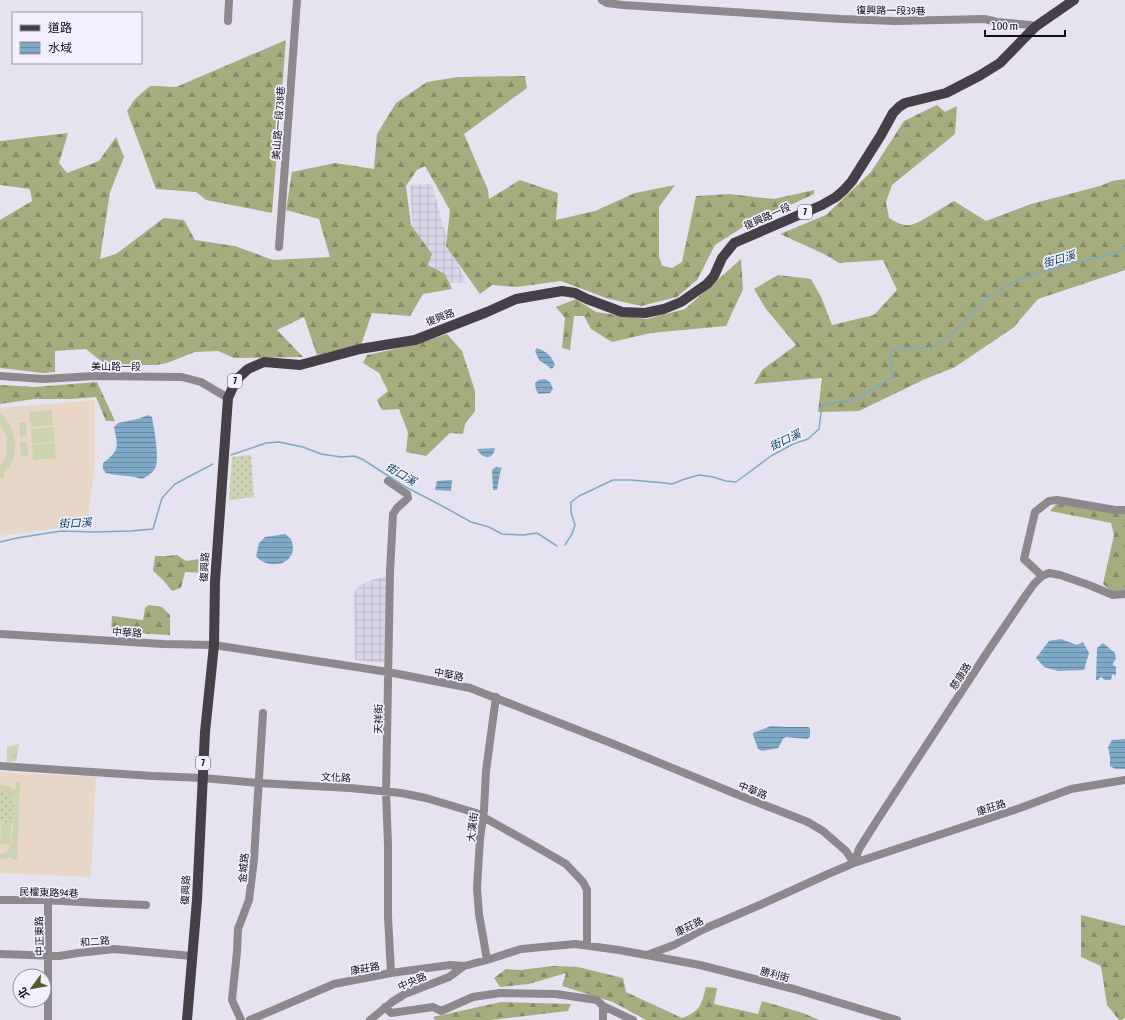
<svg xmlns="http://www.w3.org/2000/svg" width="1125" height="1020" viewBox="0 0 1125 1020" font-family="'Asap Condensed','Noto Sans TC',sans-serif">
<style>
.commercial{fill:#e8d7c6}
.industrial{fill:url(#industrial-grid)}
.grass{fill:url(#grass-dots)}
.forest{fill:url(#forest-firs)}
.park{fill:url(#park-tufts)}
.pitch{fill:#cdd2b1}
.water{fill:url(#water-rules)}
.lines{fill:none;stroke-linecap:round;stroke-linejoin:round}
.stream{stroke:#7faac7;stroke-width:1.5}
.minor{stroke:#8c888e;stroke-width:8}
.major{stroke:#453f48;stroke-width:10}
.labels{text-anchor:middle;stroke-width:3.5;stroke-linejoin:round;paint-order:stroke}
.shield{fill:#f3effe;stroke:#535158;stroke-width:1}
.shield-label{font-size:9px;font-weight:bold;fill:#0e0d11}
.street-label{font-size:10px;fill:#0e0d11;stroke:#f3effe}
.water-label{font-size:11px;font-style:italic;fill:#06405d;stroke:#f3effe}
</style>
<defs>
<pattern id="industrial-grid" width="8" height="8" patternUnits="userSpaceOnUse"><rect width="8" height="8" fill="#dbd5ea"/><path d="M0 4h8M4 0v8" fill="none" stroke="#bbb6c8"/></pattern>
<pattern id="grass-dots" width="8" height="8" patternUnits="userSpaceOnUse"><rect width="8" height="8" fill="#cdd2b1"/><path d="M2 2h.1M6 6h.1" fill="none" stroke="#afb397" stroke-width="1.8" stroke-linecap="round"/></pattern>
<pattern id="forest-firs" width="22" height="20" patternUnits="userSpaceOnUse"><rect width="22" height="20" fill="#a6ac7e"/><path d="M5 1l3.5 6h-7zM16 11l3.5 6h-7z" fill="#868a66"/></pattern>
<pattern id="park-tufts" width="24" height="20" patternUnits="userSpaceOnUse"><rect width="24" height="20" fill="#cdd2b1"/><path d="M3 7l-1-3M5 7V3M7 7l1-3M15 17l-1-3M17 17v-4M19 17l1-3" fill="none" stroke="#afb397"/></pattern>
<pattern id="water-rules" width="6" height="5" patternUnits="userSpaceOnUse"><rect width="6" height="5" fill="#7faac7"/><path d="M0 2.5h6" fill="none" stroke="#6689a0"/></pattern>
</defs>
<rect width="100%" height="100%" fill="#e6e2f0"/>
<!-- commercial -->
<path class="commercial" d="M 95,400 L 95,465 L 87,524 L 0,536 L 0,408 Z
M 0,772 L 96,777 L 91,877 L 0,873 Z"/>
<!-- industrial -->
<path class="industrial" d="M 432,184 L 443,226 L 466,283 L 441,283 L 413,235 L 410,185 Z
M 387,576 L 384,663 L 355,660 L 354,592 L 361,585 L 375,579 Z"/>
<!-- grass -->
<path class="grass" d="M 251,455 L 254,497 L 229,500 L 232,457 Z
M 4,789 C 18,795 14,810 13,823 L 0,822 L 0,790 Z"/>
<!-- forest -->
<path class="forest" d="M 286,40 L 272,213 L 206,200 L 196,192 L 156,189 L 127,111 L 135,99 L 150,86 L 176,87 Z
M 525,76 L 527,88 L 464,134 L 488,190 L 489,199 L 520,180 L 558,193 L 556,220 L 595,211 L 635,193 L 675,185 L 659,207 L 659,256 L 662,266 L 672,268 L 682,262 L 696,196 L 729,194 L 774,199 L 814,190 L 814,194 L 743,227 L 715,245 L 697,280 L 677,297 L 641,306 L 606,298 L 561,281 L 517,287 L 492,285 L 480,294 L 446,246 L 450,210 L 425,166 L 417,170 L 406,186 L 411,225 L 432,254 L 428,265 L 445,274 L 452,289 L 423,294 L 410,316 L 372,313 L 361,345 L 317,355 L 304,317 L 277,330 L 303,357 L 234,358 L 218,351 L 195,352 L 167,363 L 156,365 L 106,365 L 86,349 L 55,351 L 55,372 L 43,373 L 0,368 L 0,220 L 32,201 L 30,189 L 0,185 L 0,141 L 68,133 L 59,163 L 67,173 L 99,161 L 116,137 L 124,157 L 110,192 L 100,259 L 116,254 L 164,218 L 184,220 L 195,240 L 235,246 L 273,260 L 330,257 L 319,219 L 286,210 L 292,172 L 335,163 L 374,169 L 377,134 L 396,103 L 427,82 L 458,77 Z
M 937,105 L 945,112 L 957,106 L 955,134 L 892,185 L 886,202 L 889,218 C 896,222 902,226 910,225 C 921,223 943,207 954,201 L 986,221 L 1031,204 L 1100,186 L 1112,181 L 1125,179 L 1125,270 L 1038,299 L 1013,328 L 955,367 L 923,380 L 859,411 L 818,412 L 822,378 L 754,384 L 762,370 L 796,345 L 766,309 L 754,289 L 778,275 L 811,279 L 822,299 L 832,325 L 874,315 L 897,290 L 883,260 L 839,263 L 824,254 L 780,234 L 826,215 L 871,172 L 904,121 Z
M 741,259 L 743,289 L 726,326 L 651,333 L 612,342 L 591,329 L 584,316 L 574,316 L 570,350 L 562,348 L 565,318 L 556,307 L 576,299 L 596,312 L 647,319 L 685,309 Z
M 447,334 L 462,351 L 475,391 L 475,411 L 465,424 L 463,434 L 450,433 L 426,456 L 406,452 L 408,432 L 399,409 L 382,410 L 377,400 L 388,391 L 379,373 L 363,363 L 367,355 L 414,345 Z
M 97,382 L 115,421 L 106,421 L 96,397 L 71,399 L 34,399 L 0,404 L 0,385 L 35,387 Z
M 1063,497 L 1125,509 L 1125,590 L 1113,592 L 1103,584 L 1114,535 L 1111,523 L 1050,511 Z
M 177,555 L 186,561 L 207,558 L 206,573 L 185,572 L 181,588 L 172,591 L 163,580 L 153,571 L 155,556 L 166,556 Z
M 149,605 L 162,607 L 170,615 L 170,635 L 111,632 L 112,616 L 143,620 L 145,608 Z
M 1081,915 L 1125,926 L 1125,1018 L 1122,1020 L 1119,1020 L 1107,1005 L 1101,966 L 1081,957 Z
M 553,966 L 578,967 L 623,978 L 626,992 L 682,1018 C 701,1011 701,1005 706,987 L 717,988 L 714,1004 L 758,1014 L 762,1001 L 803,1013 L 819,1020 L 646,1020 L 613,1002 L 562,986 L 566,973 L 529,984 L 500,987 L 494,978 L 506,969 L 520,970 Z
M 501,1002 L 571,1004 L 568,1011 L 490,1020 L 435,1020 L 433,1017 Z"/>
<!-- park -->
<path class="park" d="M 19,744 L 16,761 L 7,762 L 7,747 Z"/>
<!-- pitch -->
<path class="pitch" d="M 52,410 L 53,425 L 31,427 L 29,412 Z
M 0,413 C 14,425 19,445 12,462 C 9,469 4,469 4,478 L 0,478 L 0,466 L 3,462 L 6,456 L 7,439 L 5,433 L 0,424 Z
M 26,422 L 27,436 L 20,437 L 19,423 Z
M 53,427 L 55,442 L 32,444 L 31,429 Z
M 20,442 L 27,442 L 28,456 L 21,457 Z
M 55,443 L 56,458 L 33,460 L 32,445 Z
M 16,782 L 20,782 L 17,860 L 12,859 L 11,856 L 7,858 L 0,859 L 0,854 L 7,852 L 11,845 L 15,801 C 12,794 8,789 0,790 L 0,784 L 10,787 L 15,791 Z
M 1,823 L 11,823 L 10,845 L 0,844 Z"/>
<!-- water -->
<path class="water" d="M 537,348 C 547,352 551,355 555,365 L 552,369 L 539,360 L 535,351 Z
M 545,379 L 550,382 L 553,389 L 550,393 L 539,394 L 536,390 L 535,383 L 539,380 Z
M 148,415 L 152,417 C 154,428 159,456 156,466 C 154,472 148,476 142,479 C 130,475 118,476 106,473 L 103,469 L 103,463 C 120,450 118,447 114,427 L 118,423 L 138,419 Z
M 495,448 C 493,461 482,459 477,449 Z
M 496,467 L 502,468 L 500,473 L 497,490 L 493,490 L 492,470 Z
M 452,480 L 451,491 L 435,490 L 437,481 Z
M 285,534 L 291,539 C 292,542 293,546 293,549 C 291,568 265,568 256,556 L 259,543 L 265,537 Z
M 1061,639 L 1077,645 L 1083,642 L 1089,653 L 1084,670 L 1058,671 L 1044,667 L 1036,658 L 1049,641 Z
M 1103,643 L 1115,653 L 1116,659 L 1113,663 L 1113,665 L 1116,667 L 1116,674 L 1115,676 L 1113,674 L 1112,675 L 1111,680 C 1106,680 1104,681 1102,677 L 1099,678 L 1099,680 L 1096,680 L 1097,648 Z
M 771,726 L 786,727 L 808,727 L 810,728 L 810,737 L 807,739 L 786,737 L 783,739 L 778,748 L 762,751 L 758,749 L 753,735 L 753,733 Z
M 1125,739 L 1125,769 L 1115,769 L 1110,766 L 1110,757 L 1108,747 L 1112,740 Z"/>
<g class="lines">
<!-- stream -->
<path class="stream" d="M 231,455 L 266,443 L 279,442 L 303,447 L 321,454 L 341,457 L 354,456 L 362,459 L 404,486 L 446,508 L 471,522 L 489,527 L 502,534 L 523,535 L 537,533 L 557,546
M 0,542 L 17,538 L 61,531 L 93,532 L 131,531 L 153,529 L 162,498 L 175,484 L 213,464
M 565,545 L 572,534 L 575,525 L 571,512 L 571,502 L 579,496 L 613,480 L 631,480 L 665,483 L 672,484 L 685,479 L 699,475 L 713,477 L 726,481 L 736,482 L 771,456 L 793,444 L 808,439 L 819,429 L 822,405 L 857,399 L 893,377 L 890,353 L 898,348 L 932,348 L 956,330 L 985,299 L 1020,279 L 1068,264 L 1115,254 L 1125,248"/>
<!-- minor -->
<path class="minor" d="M 602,0 L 607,3 L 623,5 L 841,19 L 895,21 L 985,19 L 997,22 L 1031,25 L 1035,27
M 228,21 L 229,0
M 279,247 L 297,0
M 0,376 L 43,379 L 94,376 L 182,377 L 201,382 L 228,398
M 388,481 L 407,494 L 408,498 L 397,508 L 393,514 L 390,572 L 386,791 L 388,845 L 388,916 L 391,973
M 1042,576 L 1024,559 L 1035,512 L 1049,501 L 1057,500 L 1115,510 L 1125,510
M 0,634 L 163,644 L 214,645 L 388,672 L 470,688 L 611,743 L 741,796 L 808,822 L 823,831 L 846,851 L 854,863
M 0,766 L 153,776 L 203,778 L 259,783 L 350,788 L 401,793 L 426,798 L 476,813 L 535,846 L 566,864 L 583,882 L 587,890 L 587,945
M 854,863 L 859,849 L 876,822 L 988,651 L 1026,595 L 1034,584 L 1042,576 L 1049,573 L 1060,575 L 1089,585 L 1113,595 L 1125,594
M 0,900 L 48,900 L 98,903 L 146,905
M 0,954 L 59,956 L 78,953 L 114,949 L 192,956
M 647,955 L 674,945 L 704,929 L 762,904 L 828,874 L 854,863 L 1020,808 L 1071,789 L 1125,780
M 487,960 L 479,914 L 477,888 L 480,839 L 484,810 L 486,771 L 496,697
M 385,1007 L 391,1013 L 433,1007 L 441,1011 L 473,997 L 500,993 L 556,994 L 597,1000 L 603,1006 L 633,1020
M 48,1020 L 48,900
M 241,1020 L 232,1000 L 233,990 L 237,952 L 238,929 L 249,900 L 254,859 L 263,713
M 250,1020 L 334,984 L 391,973 L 450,965 L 464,966 L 487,960 L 521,949 L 575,944 L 619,950 L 700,965 L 794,989 L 897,1020
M 370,1020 L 392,1002 L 405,994 L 449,977 L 464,966
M 603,1020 L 603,1006"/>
<!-- major -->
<path class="major" d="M 187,1020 L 197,900 L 205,732 L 214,645 L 215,582 L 228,398 L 236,380 L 248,369 L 264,362 L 300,365 L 360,349 L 415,340 L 487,312 L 516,299 L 562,291 L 575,293 L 587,299 L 622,312 L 645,313 L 664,309 L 681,302 L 707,284 L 714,276 L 722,258 L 734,243 L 822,205 L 836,197 L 844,190 L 852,181 L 881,135 L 893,113 L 899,107 L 905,103 L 946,93 L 979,76 L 1000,63 L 1035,27 L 1074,0"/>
</g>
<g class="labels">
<!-- shield labels -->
<g class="shield">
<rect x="798" y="205" width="14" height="14" rx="3"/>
<rect x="228" y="374" width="14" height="14" rx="3"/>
<rect x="196" y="756" width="14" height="14" rx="3"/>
</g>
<g class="shield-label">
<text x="805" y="215">7</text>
<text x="235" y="384">7</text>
<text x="203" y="766">7</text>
</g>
<!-- street labels -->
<g class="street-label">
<text transform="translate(891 10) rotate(1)" y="4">復興路一段39巷</text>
<text transform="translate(278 123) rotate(-86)" y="4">美山路一段738巷</text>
<text transform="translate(767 216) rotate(-24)" y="4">復興路一段</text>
<text transform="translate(440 317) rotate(-21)" y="4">復興路</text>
<text x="116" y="370">美山路一段</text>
<text transform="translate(204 567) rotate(-86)" y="4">復興路</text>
<text transform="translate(127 632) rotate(4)" y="4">中華路</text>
<text transform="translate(449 674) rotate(11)" y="4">中華路</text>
<text transform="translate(960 676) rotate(-57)" y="4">慈康路</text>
<text transform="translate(378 719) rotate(-89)" y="4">天祥街</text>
<text transform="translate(336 777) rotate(3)" y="4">文化路</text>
<text transform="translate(753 790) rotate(22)" y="4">中華路</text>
<text transform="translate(991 807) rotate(-18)" y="4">康莊路</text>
<text transform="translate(472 827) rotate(-83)" y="4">大漢街</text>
<text transform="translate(243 868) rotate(-85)" y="4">金城路</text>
<text transform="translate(185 890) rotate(-86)" y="4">復興路</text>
<text transform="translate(49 892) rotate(2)" y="4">民權東路94巷</text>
<text transform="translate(689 926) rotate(-26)" y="4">康莊路</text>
<text transform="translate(39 936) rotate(-91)" y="4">中正東路</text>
<text transform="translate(95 941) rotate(-5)" y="4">和二路</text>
<text transform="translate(365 968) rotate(-10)" y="4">康莊路</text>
<text transform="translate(775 974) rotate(15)" y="4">勝利街</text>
<text transform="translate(412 981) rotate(-23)" y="4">中央路</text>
</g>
<!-- water labels -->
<g class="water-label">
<text transform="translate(1059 259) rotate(-16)" y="4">街口溪</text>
<text transform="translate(785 440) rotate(-26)" y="4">街口溪</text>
<text transform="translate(401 474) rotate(30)" y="4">街口溪</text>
<text transform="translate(75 523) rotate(-3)" y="4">街口溪</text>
</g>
</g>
<!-- legend -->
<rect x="12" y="12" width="130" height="52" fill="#f3effe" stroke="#97959f"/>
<rect x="20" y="25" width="20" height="6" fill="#453f48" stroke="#97959f"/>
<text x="48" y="32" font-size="12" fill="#0e0d11">道路</text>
<rect x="20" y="42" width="20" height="12" fill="url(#water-rules)" stroke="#97959f"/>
<text x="48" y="52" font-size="12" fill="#0e0d11">水域</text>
<!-- north arrow -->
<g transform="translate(32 988) rotate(238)"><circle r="19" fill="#f3effe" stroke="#97959f"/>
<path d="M0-3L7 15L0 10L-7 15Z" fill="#555c2b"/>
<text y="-6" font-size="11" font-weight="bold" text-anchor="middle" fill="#0e0d11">北</text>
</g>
<!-- scale -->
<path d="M985 30v6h80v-6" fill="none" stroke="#0e0d11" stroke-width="2"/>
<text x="991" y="30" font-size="12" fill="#0e0d11" stroke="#f3effe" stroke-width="3" paint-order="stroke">100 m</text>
</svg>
